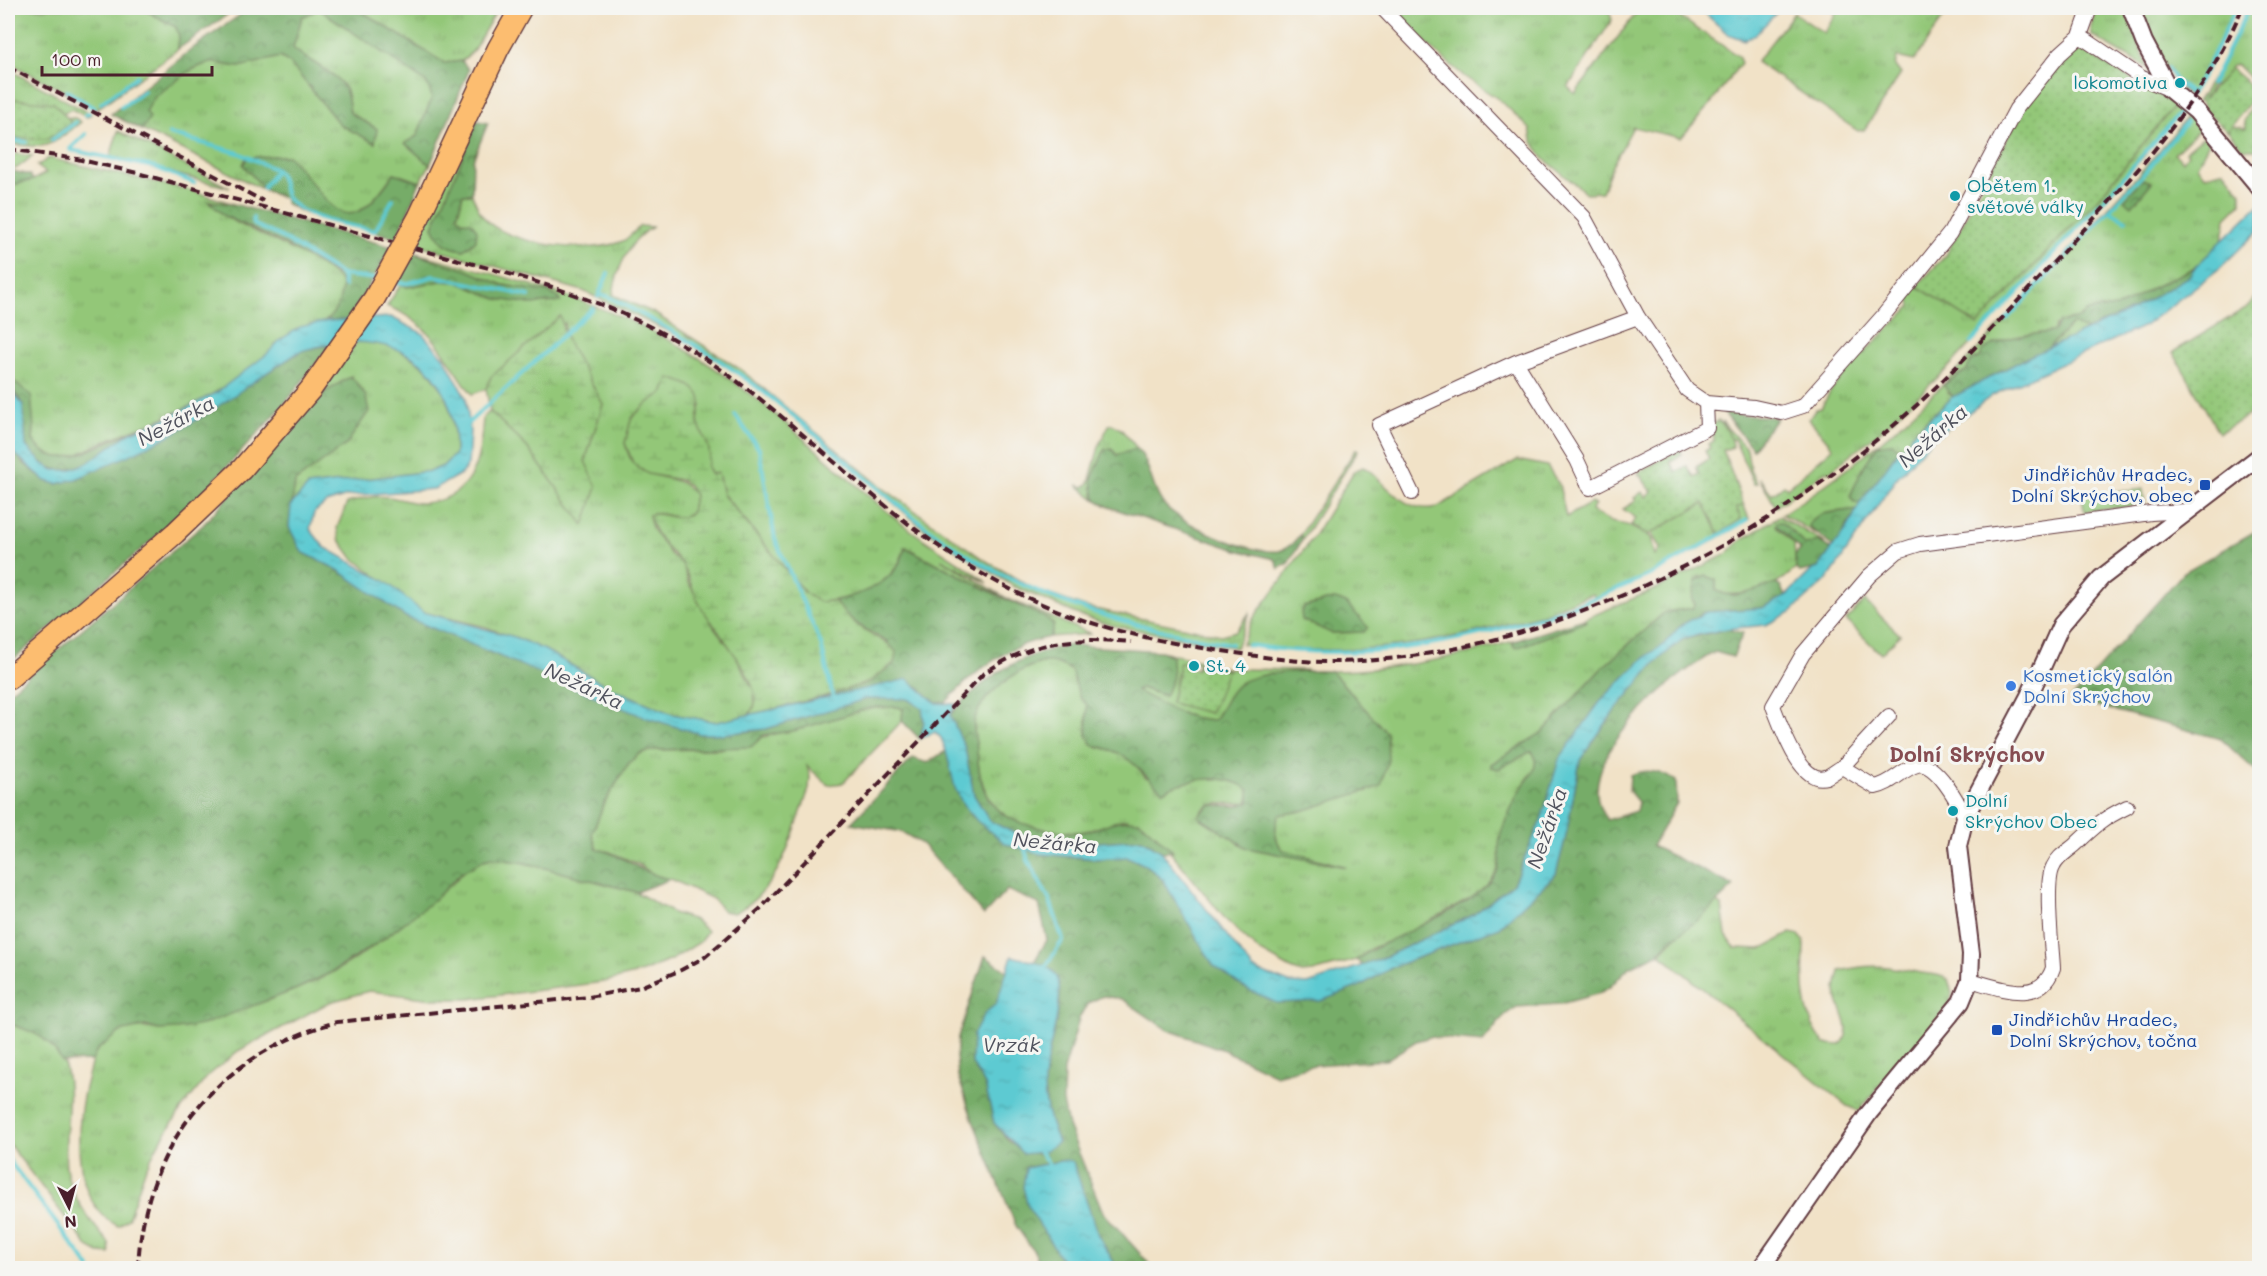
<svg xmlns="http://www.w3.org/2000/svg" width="2267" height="1276" viewBox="0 0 2267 1276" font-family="Mali,sans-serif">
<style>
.grass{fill:url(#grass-tufts);stroke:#6e7352;stroke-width:1.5;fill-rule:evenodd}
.forest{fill:url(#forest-crowns);stroke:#60664a;stroke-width:1.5}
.wetland{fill:url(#wetland-marsh);stroke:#6e7352;stroke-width:1.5}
.garden{fill:url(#garden-dots);stroke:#6e7352;stroke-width:1.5}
.pitch{fill:#93c778;stroke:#6e7352;stroke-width:1.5}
.water{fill:url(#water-ripples);stroke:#54747e;stroke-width:1.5}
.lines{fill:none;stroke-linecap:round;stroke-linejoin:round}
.stream{stroke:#5dcad2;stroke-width:4}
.minor-casing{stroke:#633c42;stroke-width:16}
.tertiary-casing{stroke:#633c42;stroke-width:20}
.primary-casing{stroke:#633c42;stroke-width:24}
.minor{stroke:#fff;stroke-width:14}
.tertiary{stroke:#fff;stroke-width:16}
.primary{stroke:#fcbd6f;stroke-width:21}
.rail{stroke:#4a1f2b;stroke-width:4;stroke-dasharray:9 4.5;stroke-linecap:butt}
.primary-bridge-casing{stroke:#633c42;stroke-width:24;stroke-linecap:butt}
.primary-bridge{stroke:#fcbd6f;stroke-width:21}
.culture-dot{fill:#0f9aa8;stroke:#f6f6f2;stroke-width:2}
.transit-dot{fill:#1a4fb4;stroke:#f6f6f2;stroke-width:2}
.shop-dot{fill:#3f7fe0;stroke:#f6f6f2;stroke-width:2}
.labels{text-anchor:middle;stroke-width:6;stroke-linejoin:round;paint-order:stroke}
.culture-label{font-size:18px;fill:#0d838f;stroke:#f6f6f2;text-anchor:start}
.transit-label{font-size:18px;fill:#164399;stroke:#f6f6f2;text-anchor:end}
.shop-label{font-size:18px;fill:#366cbe;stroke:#f6f6f2;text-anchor:start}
.water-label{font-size:20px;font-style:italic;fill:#50525d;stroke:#f6f6f2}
.quarter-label{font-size:21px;font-weight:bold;fill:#864d52;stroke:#f6f6f2}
</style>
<defs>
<pattern id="grass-tufts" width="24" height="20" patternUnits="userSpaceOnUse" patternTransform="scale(1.5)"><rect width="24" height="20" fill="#93c778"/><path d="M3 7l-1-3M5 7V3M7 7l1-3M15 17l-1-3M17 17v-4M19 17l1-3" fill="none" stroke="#80aa68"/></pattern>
<pattern id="forest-crowns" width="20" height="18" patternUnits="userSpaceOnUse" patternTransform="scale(1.5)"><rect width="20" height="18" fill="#76ac68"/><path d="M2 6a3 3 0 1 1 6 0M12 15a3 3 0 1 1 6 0" fill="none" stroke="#638b56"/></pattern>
<pattern id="wetland-marsh" width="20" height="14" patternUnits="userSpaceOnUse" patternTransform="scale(1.5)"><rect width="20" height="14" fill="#93c778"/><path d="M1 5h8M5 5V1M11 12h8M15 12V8" fill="none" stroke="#80aa68"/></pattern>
<pattern id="garden-dots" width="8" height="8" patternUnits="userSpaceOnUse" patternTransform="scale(1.5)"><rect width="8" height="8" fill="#93c778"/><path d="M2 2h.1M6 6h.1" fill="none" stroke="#80aa68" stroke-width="1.8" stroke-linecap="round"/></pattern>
<pattern id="water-ripples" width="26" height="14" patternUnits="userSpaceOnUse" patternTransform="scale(1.5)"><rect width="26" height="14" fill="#5dcad2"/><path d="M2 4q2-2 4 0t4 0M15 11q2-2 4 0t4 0" fill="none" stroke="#52adb4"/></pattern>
</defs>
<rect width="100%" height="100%" fill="#f6f6f2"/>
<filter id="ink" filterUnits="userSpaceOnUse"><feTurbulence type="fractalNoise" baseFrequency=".0167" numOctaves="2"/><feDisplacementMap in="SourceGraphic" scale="12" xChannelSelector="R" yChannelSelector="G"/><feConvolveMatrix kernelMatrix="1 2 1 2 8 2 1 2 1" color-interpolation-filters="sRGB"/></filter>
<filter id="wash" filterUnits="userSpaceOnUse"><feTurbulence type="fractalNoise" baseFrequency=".008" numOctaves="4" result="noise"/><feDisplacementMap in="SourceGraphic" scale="24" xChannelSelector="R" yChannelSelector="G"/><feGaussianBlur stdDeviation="1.35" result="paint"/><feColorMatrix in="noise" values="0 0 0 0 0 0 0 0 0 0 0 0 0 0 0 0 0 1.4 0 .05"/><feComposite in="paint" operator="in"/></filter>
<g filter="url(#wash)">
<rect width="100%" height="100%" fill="#f1e2c7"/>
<!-- grass -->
<path class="grass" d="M 8,8 L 141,8 L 176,27 L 179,36 L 178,49 L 97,109 L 8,62 Z
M 356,8 L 498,8 L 473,51 L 462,61 L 444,63 Z
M 1394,8 L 1600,8 L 1609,11 L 1612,20 L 1568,87 L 1575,94 L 1640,8 L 1666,8 L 1738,56 L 1741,63 L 1712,102 L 1681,138 L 1633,127 L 1612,166 L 1602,192 L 1586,193 L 1542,157 L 1532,140 L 1530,129 L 1501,101 L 1465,77 L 1431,48 Z
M 1829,8 L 1950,8 L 1914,61 L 1897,57 L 1895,66 L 1901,74 L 1864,130 L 1858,131 L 1756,62 L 1794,13 L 1824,33 L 1836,14 Z
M 2096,8 L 2125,8 L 2148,68 L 2092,36 L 2091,27 Z
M 2136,8 L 2236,8 L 2208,66 L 2189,97 C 2162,72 2151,41 2136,8 Z
M 2249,8 L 2259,8 L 2259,88 L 2236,64 L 2231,67 L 2222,82 L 2211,87 L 2201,103 L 2197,102 L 2225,59 Z
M 319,9 L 427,83 L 432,97 L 417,136 L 405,143 L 430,165 L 420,182 L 394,173 C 341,251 333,201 288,156 L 246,158 L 243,165 L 266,191 L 142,130 L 150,118 L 146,112 L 154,97 L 191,70 L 210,62 L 239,67 L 280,57 L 290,63 L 340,125 L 377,129 L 350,113 C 349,106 348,95 345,89 C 333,70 308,62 293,48 L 302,17 Z
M 8,69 L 91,114 L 87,117 L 71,109 L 63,114 L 53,103 L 71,122 L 67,118 L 75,118 L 81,122 C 48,148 49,149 8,144 Z
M 2259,89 L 2259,150 L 2242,148 L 2228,131 L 2232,126 L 2246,128 L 2245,120 Z
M 2175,105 L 2181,109 L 2144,156 L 1948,368 L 1883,429 L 1829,472 L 1826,471 L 1776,507 L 1759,478 L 1772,494 L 1784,485 L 1787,488 L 1833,448 L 1809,419 L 1816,409 L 1821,408 L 1830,392 L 1848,369 L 1911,306 L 1909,295 L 1917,286 L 1978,324 L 2099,197 Z
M 2189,114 L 2196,119 L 2193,122 L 2199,130 L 2174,154 L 2183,161 L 2188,154 L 2186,151 L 2204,136 L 2209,142 L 2197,166 L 2204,176 L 2224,170 L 2241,192 L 2241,203 L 2226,218 L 2223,241 L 2195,267 L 2150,289 L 2132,302 L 2111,309 L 2088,311 L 2077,319 L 2066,320 L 2055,326 L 2053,332 C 2026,335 2004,336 1982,351 L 1981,357 L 1971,362 L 1966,371 L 1957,375 L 1948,393 L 1953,397 L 1917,428 L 1909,441 L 1900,449 L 1899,446 L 1865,464 L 1850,496 L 1854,502 L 1860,503 L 1858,509 L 1827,513 L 1811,530 L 1818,535 L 1782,514 C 1892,445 1970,359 2057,264 C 2102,214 2148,167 2189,114 Z
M 475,120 L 478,121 L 433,227 C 441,243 446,248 464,250 L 463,221 L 457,217 L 463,194 L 472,194 C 476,204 480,215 488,222 C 514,245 591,255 623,241 C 629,238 635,230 640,226 L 653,227 C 630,237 616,271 613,295 L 654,313 L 740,369 L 883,488 L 983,559 L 1036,590 L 1085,607 L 1221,635 L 1236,631 L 1250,612 L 1236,648 L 1110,625 L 1081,616 L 1013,586 L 925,530 L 770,397 L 736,372 L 678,336 L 583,291 L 416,244 Z
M 118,131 L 230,188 L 110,157 Z
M 8,153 L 33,156 L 17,168 L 8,170 Z
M 49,158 L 193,191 L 237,205 L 210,201 C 215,206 220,213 226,217 C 244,228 340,268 342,285 C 343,296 337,311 329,318 C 317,330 293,330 280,341 C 275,344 272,350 268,354 C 253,368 234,382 216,392 C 183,412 147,424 112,438 C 83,450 56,475 33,440 L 34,428 L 13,379 L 8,377 L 8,186 L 33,180 L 46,173 L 37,166 Z
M 412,252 C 501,276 592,297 674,343 C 757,389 822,458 895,518 C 924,542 958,560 988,583 L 941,559 L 1008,599 L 1091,634 L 1050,637 L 1052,633 L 1022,607 L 905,547 C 895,587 856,599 819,602 L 805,593 L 723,494 L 718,473 L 711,475 C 702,458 694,423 701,405 L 669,378 L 664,392 L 645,405 L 625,443 C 627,449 629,459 634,464 C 652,483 681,472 694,495 L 691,513 C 675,524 664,509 649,515 L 652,529 L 671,555 L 683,564 L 688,582 L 714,627 L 735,654 L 754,691 L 755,704 L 749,715 L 717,722 L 672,714 L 609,687 L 545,650 L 486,627 L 423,612 L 352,557 L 339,539 L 337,528 L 347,503 C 360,499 374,495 388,497 C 399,498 410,503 420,503 C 473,501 480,462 483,418 L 490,411 L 527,447 L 584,524 L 585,461 L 603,404 L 566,339 L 564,323 L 491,377 L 486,389 L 472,394 C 444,357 434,324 387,306 L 401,284 L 408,287 L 441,281 L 457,282 L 497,299 L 539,304 L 550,301 L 559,302 L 548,292 L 503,285 Z
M 2072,324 L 2087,330 L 2046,350 Z
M 358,340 C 367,342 377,342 386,344 C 393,346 401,351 407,355 C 444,375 456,414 455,454 L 443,466 L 431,471 L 308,486 L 291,505 L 295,482 L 316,466 L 351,376 L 319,396 Z
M 1722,422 L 1747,449 L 1750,469 L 1757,483 L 1754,484 L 1734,439 L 1730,440 Z
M 1112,424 L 1121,429 L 1137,448 L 1117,455 L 1105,449 L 1092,479 L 1095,499 L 1077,485 L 1084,487 L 1089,483 L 1100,443 L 1109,425 Z
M 1356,449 L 1358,450 L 1303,539 L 1300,535 Z
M 1517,460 L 1547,466 L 1559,484 L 1566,517 L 1591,503 L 1595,505 L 1591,511 L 1611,522 L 1627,525 L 1651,537 L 1655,556 L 1660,548 L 1651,533 L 1704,503 L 1744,506 L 1749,519 C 1700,550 1649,577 1595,598 L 1593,594 C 1572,600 1558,609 1536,616 C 1439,645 1343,659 1242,644 L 1252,620 L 1314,536 L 1354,471 L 1363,467 L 1369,470 C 1390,489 1407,514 1438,507 ZM 1334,599 C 1351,606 1358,614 1364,632 L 1331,633 L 1304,607 Z
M 2143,489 L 2145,504 L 2084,512 L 2082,496 Z
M 1779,516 L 1825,543 L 1818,541 L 1806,545 L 1795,535 L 1776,526 L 1794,544 L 1796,569 C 1790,573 1783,580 1776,584 C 1763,590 1729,600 1716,590 L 1716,580 L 1701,577 L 1696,581 L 1692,599 L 1695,604 L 1693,608 L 1665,612 L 1601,669 L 1543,732 L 1498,769 L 1524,753 L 1532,751 L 1536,757 L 1535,768 L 1518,793 L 1500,838 L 1501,858 L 1497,872 L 1488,885 L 1477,895 L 1404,935 L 1372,948 L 1356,960 L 1313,972 L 1302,973 L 1291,969 L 1259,951 L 1226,920 L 1157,835 L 1126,819 C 1108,822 1091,833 1073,832 C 1015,829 982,816 977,754 C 976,744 973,731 974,722 C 979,696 1017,669 1041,663 C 1052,660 1062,665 1071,670 L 1080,698 L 1087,704 L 1087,735 L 1093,746 C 1115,749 1134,757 1145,777 L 1172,786 L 1201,779 L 1223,779 L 1238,781 L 1250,790 L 1249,802 C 1236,806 1216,800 1205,808 C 1202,810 1201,813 1199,816 L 1200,818 L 1247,848 L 1343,866 L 1283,850 C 1274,841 1274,826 1279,814 L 1302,811 L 1341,797 L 1368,791 L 1355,697 L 1331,671 C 1393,671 1454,658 1514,641 L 1513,645 L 1516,648 L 1586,622 L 1584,619 L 1656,589 L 1727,554 L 1736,544 Z
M 1161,651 L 1204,662 L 1203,666 L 1198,663 L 1180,662 L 1171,703 L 1227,670 L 1209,667 L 1210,665 L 1232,669 L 1307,670 C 1294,674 1282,672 1269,674 C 1235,679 1232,696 1214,720 C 1186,720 1159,704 1135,690 L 1141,688 L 1154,693 L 1172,656 Z
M 898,707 L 903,709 L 902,721 L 843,783 L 828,785 L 807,766 L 810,776 L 809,789 C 793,833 780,892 734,913 L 723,911 L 713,899 L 671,879 L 657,877 L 638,864 L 610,852 L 597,849 L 592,834 L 604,803 L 629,763 L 640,753 L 656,750 L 719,749 L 870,708 Z
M 491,858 L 526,863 L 636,892 L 673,913 L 695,920 L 707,931 L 700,942 L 673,959 L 643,972 L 604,982 L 469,999 L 433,999 L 369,991 L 330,1002 L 238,1051 L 208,1076 L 183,1107 L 159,1143 L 145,1170 L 128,1219 L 118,1226 C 69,1202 75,1120 88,1076 C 90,1068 92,1057 97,1050 C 111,1031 137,1024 159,1030 C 216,1013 280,1001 333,972 C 377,948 415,913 454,882 C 464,869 476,862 491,858 Z
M 1716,902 L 1722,906 L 1726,935 L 1735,948 L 1761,949 L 1791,933 L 1799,935 L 1804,941 C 1803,977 1800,1016 1825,1044 L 1841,1045 C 1856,1026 1837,1010 1836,990 C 1836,984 1839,977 1840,971 C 1871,963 1886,966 1916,972 C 1930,975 1934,972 1948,979 L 1952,993 L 1950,1004 L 1859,1111 L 1847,1106 L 1660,954 C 1674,935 1698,920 1716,902 Z
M 8,1023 C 17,1027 29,1029 38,1034 C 87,1059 61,1126 66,1167 C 69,1194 92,1224 109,1243 L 110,1254 L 99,1253 L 88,1247 L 8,1143 Z"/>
<!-- forest -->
<path class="forest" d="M 141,8 L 237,8 L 178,49 L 179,36 L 176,27 Z
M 250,8 L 356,8 L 444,63 L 462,61 L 469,70 L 430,165 L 405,143 L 417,136 L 432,97 L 427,83 L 319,9 L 302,17 L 293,48 C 308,62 333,70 345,89 C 348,95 349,106 350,113 L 377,129 L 375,143 L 340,125 L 290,63 L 280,57 L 239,67 L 210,62 L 191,70 L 154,97 L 146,112 L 150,118 L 142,130 L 111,114 L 197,45 Z
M 478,121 L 488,123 L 473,160 L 472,194 L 463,194 L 457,216 L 463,221 L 471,222 L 477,230 L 476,240 L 464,250 C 446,248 441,243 433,227 Z
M 272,156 L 288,156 C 333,201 342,251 394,173 L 420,182 L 397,238 L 304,213 L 285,203 L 286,199 L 266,191 L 243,165 L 247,158 Z
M 8,170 L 30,175 L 33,180 L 8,186 Z
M 2143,179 L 2152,182 L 2132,206 L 2124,200 Z
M 208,201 L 237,205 L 392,247 L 348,320 L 327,321 L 338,306 L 342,288 L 341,281 L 333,272 L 280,242 L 225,216 Z
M 411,253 L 467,270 L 503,285 L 548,292 L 559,298 L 560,302 L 530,304 L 497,299 L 457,282 L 441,281 L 407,287 L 395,282 Z
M 2195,267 L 2190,276 L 2132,310 L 2087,330 L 2072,324 L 2046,350 L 2028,357 L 1953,397 L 1943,385 L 1966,371 L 1971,361 L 1981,357 L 1982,351 C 2004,336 2026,335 2053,332 L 2060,322 L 2077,319 L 2088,311 L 2122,306 L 2150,289 Z
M 330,345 L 283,406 L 188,509 L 8,664 L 8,404 L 10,436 L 21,461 L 46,481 L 58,484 L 99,469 L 204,416 L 253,381 L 303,350 Z
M 351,376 L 365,394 L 369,411 L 346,445 L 295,482 L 289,527 L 302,552 L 338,570 L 406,617 L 700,734 C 723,734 746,733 768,728 C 804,719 873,689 907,698 C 912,700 917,705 922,708 L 924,721 L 920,739 L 902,721 L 903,709 L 898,707 L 870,708 L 793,731 L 764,735 L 751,747 L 656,750 L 640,753 L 629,763 L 604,803 L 592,834 L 597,849 C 624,854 645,876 671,879 L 636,892 L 526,863 L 491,858 L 484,860 L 462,872 L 434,900 L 379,942 L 332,972 L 295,990 L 202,1025 L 177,1029 L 159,1030 L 145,1026 L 120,1032 L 97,1050 L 92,1061 L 62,1062 C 47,1035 35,1033 8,1023 L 8,693 L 203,525 L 319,396 Z
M 8,377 L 31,395 L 34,428 L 33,440 C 58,478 98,442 131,432 C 107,449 66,489 38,459 C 35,455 28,450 26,445 C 21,434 25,419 23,408 C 21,395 8,390 8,377 Z
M 1723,412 C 1740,417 1759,414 1777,418 L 1753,449 Z
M 1892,443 L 1900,449 L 1860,503 L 1854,502 L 1850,496 L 1865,464 L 1878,445 Z
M 1111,448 L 1117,455 L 1137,448 C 1151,464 1151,487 1162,502 C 1178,524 1252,555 1279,551 C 1288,549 1294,542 1300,535 L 1303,539 L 1287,565 L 1285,564 L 1279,569 L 1275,559 L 1240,551 L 1109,507 L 1095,499 L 1092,479 L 1105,449 Z
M 1858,509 L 1834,547 L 1809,527 L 1810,523 L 1821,514 Z
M 1777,522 L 1782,522 L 1806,545 L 1818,541 L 1832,549 L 1818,568 L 1800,572 L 1796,569 L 1795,556 L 1800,549 L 1776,525 Z
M 2259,529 L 2259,774 L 2221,739 L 2071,699 L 2184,572 Z
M 905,547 L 1001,597 L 1048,619 L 1054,625 L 1050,637 C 1007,645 975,671 946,702 L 936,703 L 916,685 L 819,698 L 869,682 L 894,663 L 887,641 C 866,631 848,620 834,601 C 864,594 899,581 905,547 Z
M 1706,576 L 1716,580 L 1716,590 C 1734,603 1758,587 1776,584 L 1781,587 L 1785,597 L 1762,608 L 1706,612 L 1681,625 L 1664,644 L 1644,658 L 1602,699 L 1560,758 L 1541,820 L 1513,884 L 1473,915 L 1381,959 L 1362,965 L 1356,960 C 1392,933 1473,911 1496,874 C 1503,861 1497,851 1500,838 C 1502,825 1512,807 1517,795 C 1525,780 1543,768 1532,751 L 1498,769 L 1491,767 L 1491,764 L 1543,732 L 1601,669 L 1665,612 L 1693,608 L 1695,604 L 1692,599 L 1696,581 Z
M 1334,599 C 1350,601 1356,616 1368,627 L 1364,632 L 1331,633 L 1302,620 L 1301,611 L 1304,607 Z
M 1584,619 L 1587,621 L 1516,648 L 1513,645 L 1514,641 Z
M 1727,629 L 1743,633 L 1733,657 L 1715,652 C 1672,675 1564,765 1607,820 L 1636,811 L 1638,802 L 1629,791 L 1630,775 C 1648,768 1660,771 1676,781 L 1677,803 L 1652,846 L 1734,886 L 1702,917 L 1670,941 L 1658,954 L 1629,967 L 1609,988 L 1597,994 L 1560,1004 L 1517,1007 L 1505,1015 L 1483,1042 L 1430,1037 L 1416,1041 L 1386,1060 L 1314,1065 L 1276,1075 L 1224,1050 L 1168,1030 L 1122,999 L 1103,996 L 1088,1003 L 1080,1016 L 1064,1070 L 1063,1102 L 1068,1126 L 1103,1212 L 1153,1268 L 1113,1268 L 1115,1264 L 1098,1235 L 1073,1163 L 1058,1161 L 1026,1168 L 1042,1228 L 1067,1268 L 1041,1268 L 1035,1253 L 1016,1226 L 973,1121 L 958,1076 L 956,1057 L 958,1037 L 985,956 L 1008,972 L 996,1004 L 985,1014 L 973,1035 L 972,1064 L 985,1084 L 994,1123 L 1009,1142 L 1037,1154 L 1058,1142 C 1050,1124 1044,1103 1044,1083 C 1044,1057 1066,1004 1058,982 C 1054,971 1043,966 1034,962 L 1047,940 L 1039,904 L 1007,890 L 984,915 L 922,844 L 902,832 L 851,823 L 913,758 L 927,763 L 946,751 L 951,765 L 1006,844 L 1040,854 L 1095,859 L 1128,857 L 1149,867 L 1163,880 L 1191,926 L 1243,987 L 1360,986 L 1393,967 L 1499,927 L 1556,874 L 1566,836 L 1580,760 L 1613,713 L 1656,662 L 1681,640 Z
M 1070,645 L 1161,651 L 1172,656 L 1173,677 L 1165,696 L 1141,688 L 1136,690 C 1160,704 1186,720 1214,720 C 1223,708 1229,689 1242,682 C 1259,672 1311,670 1331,671 L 1387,733 L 1388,760 L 1381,786 L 1302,811 L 1279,815 C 1274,826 1274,841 1283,850 L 1346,867 L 1247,848 L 1200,818 L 1198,816 L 1210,805 L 1238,806 L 1249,802 L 1249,790 C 1226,772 1188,778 1163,791 C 1136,770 1131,751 1093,746 L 1087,735 L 1087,705 L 1080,698 L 1071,670 C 1062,665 1052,660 1041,663 C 1017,669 979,696 974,722 C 973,730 976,741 977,749 C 979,788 987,814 1028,825 C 1045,830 1071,835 1087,831 C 1110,825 1114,818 1140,821 L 1173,851 L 1162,852 L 1142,839 L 1087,843 L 1018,835 L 990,821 L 974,795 L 965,748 L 950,715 C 988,675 1015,656 1070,645 Z"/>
<!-- wetland -->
<path class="wetland" d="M 560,316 L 566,339 L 603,404 L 585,461 L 597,487 L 584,525 L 527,447 L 490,411 L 486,389 L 491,377 Z
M 669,378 C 682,382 701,386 701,403 C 701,409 698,415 698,422 C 702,436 715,450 707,467 L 711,475 L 718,473 L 723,495 L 805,593 L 819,602 L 834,601 C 843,612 853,622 865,631 C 878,640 885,638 896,652 L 894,663 L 869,682 L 819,698 L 749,715 C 751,712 755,707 755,703 C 760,680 712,626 700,605 C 693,594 688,571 681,563 C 667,547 654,536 649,515 C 665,510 675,524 691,513 L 694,495 L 689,485 L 680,480 L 648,474 L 633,463 L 625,443 L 631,419 L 645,405 L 664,392 Z"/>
<!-- garden -->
<path class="garden" d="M 2078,51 L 2084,51 L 2175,105 L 2099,197 L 1978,325 L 1917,286 L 1946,255 L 2026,102 L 2068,56 Z
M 2230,68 L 2258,91 L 2228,131 L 2204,110 L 2201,103 C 2210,88 2222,83 2230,68 Z
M 14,99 L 54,103 L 71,122 L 48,139 L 10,138 Z
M 2259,293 L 2259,409 L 2219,433 L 2173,352 L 2249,306 Z
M 1718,420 L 1727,430 L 1733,447 L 1723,450 L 1744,506 L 1736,507 L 1741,519 L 1719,534 L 1704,503 L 1648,535 L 1631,525 L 1636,518 L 1623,509 L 1636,501 L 1634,498 L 1642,492 L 1646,497 L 1652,492 L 1638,473 L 1679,449 L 1682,455 L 1670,462 L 1676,472 L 1687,466 L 1694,477 L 1699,474 L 1696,467 L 1709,459 L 1705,451 L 1710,448 L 1708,444 L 1714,441 L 1712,426 Z
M 1180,662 L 1191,664 L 1190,668 L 1197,669 L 1198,665 L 1227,670 L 1216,702 L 1209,713 L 1171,703 Z"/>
<!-- pitch -->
<path class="pitch" d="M 1865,601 L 1900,635 L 1881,654 L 1846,620 Z"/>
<!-- water -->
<path class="water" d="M 1699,8 L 1781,8 L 1755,35 L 1744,40 L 1728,34 Z
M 2259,205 L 2259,230 L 2220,268 L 2144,326 L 1993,395 L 1930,441 L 1895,480 L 1828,579 L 1791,612 L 1766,625 L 1727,629 L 1684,638 L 1656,662 L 1613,713 L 1580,760 L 1566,836 L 1556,874 L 1499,927 L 1393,967 L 1360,986 L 1321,1001 L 1276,1003 L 1243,987 L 1213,965 L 1163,880 L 1149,867 L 1128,857 L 1095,859 L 1040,854 L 1006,844 L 977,821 L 962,803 L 955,788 L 946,751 L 941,738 L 935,732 L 920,739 L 924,721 L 922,708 L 908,699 L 866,699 L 766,729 L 723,734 L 700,734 L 644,717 L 406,617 L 338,570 L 302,552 L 289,527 L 291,505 L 308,486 L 431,471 L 443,466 L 455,454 C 458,360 390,325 305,350 C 297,352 289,359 282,363 C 256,379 232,398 206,414 C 166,440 119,460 76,479 L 57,484 L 46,481 L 13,452 L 10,436 L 8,386 L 23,405 L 26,446 L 42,463 L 54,470 L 69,470 L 87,463 L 131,432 L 170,417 L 217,392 L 267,354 L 280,340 L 300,327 L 327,321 L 391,317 L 422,333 L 445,359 L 466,398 L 470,431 L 468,465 L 461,474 L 434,489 L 347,496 L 326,503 L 314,513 L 310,529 L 324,547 L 385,581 L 423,612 L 515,637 L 545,650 L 609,687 L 672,714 L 717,722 L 908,679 L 936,703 L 956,704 L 950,715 L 965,748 L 974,795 L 990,821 L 1018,835 L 1087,843 L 1142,839 L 1162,852 L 1253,969 L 1289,983 L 1308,984 L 1381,959 L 1473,915 L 1513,884 L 1541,820 L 1559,759 L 1602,699 L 1644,658 L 1664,644 L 1681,625 L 1706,612 L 1762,608 L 1785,597 L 1812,570 L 1818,568 L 1849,525 L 1860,503 L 1900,449 L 1909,441 L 1911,435 L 1953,397 L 2028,357 L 2132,310 L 2189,276 L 2195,267 Z
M 1012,956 C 1025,960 1051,963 1057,977 C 1067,1002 1044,1056 1044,1083 C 1044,1103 1050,1124 1058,1142 L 1044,1152 L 1023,1154 L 994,1123 L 985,1084 L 972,1064 L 973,1035 L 985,1013 L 996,1004 Z
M 1065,1160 L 1073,1162 L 1098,1235 L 1115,1264 L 1113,1268 L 1067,1268 L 1028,1207 L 1023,1187 L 1026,1168 Z"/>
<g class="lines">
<!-- stream -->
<path class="stream" d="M 2167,68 L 2175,80 L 2191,94 L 2208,66 L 2236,8
M 2211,84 L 2249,8
M 67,91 L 94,108
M 101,103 L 137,76
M 121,107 L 144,91
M 85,115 L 89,113
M 169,134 L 239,153 L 276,170
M 8,140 L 26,142
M 52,140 L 76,122
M 70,149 L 86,134
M 71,150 L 154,167 L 194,183
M 263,188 L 276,170 C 286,180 281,190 288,199 C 308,221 348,224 375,231 L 393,199
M 2101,203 L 2180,112 L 2178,107
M 2110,211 L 2126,220
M 253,218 L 253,224 L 281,237 L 342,275 L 344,286
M 342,275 L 377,279
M 390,283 L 409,283 L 434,276 L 529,296
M 599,295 L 607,296 C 664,325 718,356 769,396 C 838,450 899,514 974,559 C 1054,607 1141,628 1231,644
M 598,297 L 608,273
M 2006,320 L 2147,170 L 2186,122
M 1971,343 L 2101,202
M 735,415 L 759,449 L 775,539 L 821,644 L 833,697
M 466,425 L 593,308
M 1598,597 L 1652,574 L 1747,520
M 1546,616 L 1595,598
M 1248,645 C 1353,662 1444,647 1545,616
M 1024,846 L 1028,860 L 1050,901 L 1063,940 L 1044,969
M 1039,1150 L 1050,1166
M 8,1159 L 90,1268"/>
</g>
</g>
<g filter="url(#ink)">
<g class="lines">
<!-- minor casing -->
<g class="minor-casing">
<path id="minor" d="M 1382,8 L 1584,217 L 1638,317 L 1687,390 L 1706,403 L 1754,407 L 1781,413 L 1803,406 L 1883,316 L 1950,233 L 2016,109 L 2060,54 L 2080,36 L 2090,8
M 2080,36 L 2142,78 L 2169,89
M 1638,317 L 1516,362 L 1577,460 L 1590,488 L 1707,428 L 1706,403
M 1412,493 L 1379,425 L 1516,362
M 1842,767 L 1889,716
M 1965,817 C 1959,804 1935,759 1917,765 C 1901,770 1892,784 1875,787 L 1842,767 C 1837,770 1831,775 1826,777 C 1800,785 1781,725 1773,706 L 1803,654 L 1869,576 L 1898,551 L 1920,544 L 2151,513 L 2186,511
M 1970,980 C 2000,988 2040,1006 2053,968 C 2052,947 2044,884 2053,867 C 2058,856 2067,852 2075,845 C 2095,826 2102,819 2127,807"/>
</g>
<!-- tertiary casing -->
<g class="tertiary-casing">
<path id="tertiary" d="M 2131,8 L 2144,42 L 2169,89 L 2196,111 L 2260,188
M 1761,1268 L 1869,1113 L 1961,1002 L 1970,980 L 1971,954 L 1958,846 L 1965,817 L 2029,696 L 2061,625 L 2101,578 L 2260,456"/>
</g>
<!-- primary casing -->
<g class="primary-casing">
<path id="primary" d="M 419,217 L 498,49 L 521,8
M 8,679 L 175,533 L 242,469 L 311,389"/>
</g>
<!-- minor -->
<use href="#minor" class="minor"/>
<!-- tertiary -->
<use href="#tertiary" class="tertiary"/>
<!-- primary -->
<use href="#primary" class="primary"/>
<!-- rail -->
<path class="rail" d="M 8,67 L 263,201
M 8,149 L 77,159 L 137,173 C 230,198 322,223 414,248 C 499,271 584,291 662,333 C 777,394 859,499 969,566 C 1053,617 1119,635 1215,650 C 1252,655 1289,662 1327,662 C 1529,662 1742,555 1893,426 C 1950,378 1999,321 2050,266 C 2124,186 2200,110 2242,8
M 138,1268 C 143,1145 218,1054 337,1022 L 589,997 L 640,987 L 681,970 L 705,957 L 760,909 L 983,674 C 1033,640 1072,637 1131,642"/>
<!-- primary-bridge casing -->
<g class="primary-bridge-casing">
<path id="primary-bridge" d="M 311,389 L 374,299 L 419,217"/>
</g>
<!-- primary-bridge -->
<use href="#primary-bridge" class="primary-bridge"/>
</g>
</g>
<!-- markers -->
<g class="culture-dot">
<circle cx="2180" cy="83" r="6"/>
<circle cx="1955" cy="196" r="6"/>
<circle cx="1194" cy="666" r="6"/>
<circle cx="1953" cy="811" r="6"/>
</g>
<g class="transit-dot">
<rect x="2199" y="479" width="12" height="12" rx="3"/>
<rect x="1991" y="1024" width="12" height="12" rx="3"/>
</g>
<circle class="shop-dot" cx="2011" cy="686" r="6"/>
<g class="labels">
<!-- culture labels -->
<g class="culture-label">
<text x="2168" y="89" text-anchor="end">lokomotiva</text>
<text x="1967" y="192">Obětem 1.<tspan x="1967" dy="21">světové války</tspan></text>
<text x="1206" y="672">St. 4</text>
<text x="1965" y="807">Dolní<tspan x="1965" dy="21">Skrýchov Obec</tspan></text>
</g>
<!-- transit labels -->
<g class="transit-label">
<text x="2193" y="481">Jindřichův Hradec,<tspan x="2193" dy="21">Dolní Skrýchov, obec</tspan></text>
<text x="2009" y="1026" text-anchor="start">Jindřichův Hradec,<tspan x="2009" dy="21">Dolní Skrýchov, točna</tspan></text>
</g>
<!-- shop labels -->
<g class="shop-label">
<text x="2023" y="682">Kosmetický salón<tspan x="2023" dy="21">Dolní Skrýchov</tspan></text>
</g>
<!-- water labels -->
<g class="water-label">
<text transform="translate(176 421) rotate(-28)" y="7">Nežárka</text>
<text transform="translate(1933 436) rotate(-41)" y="7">Nežárka</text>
<text transform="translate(584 686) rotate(25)" y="7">Nežárka</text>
<text transform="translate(1547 828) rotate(-71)" y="7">Nežárka</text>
<text transform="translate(1055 843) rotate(5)" y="7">Nežárka</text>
<text x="1011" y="1052">Vrzák</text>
</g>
<!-- quarter labels -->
<g class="quarter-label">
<text x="1967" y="762">Dolní Skrýchov</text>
</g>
</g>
<!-- margin -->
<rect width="2267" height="1276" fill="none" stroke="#f6f6f2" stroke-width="30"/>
<!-- north arrow -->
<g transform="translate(69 1207) rotate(174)" stroke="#f6f6f2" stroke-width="4.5" paint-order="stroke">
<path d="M0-4.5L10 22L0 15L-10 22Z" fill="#4a1f2b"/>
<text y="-9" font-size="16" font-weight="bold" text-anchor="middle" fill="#4a1f2b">N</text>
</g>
<!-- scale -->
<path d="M42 66v9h170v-9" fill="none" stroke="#4a1f2b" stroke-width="3"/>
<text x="51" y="66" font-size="18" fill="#4a1f2b" stroke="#f6f6f2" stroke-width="4.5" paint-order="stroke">100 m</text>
</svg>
